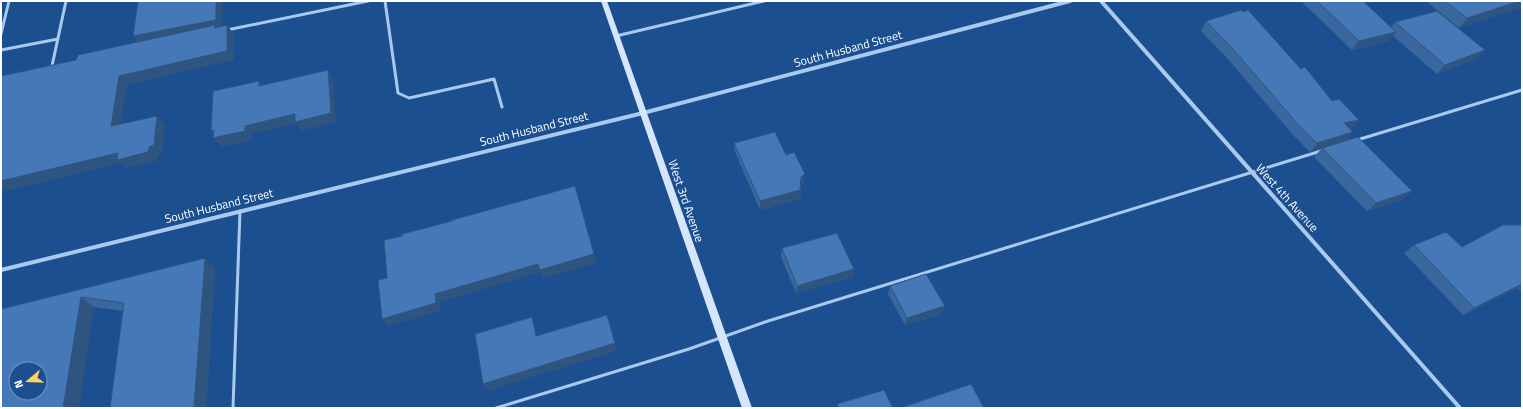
<svg xmlns="http://www.w3.org/2000/svg" width="1523" height="409" viewBox="0 0 1523 409" font-family="'Titillium Web',sans-serif">
<style>
.lines{fill:none;stroke-linecap:round;stroke-linejoin:round}
.lane{stroke:#a9c9ee;stroke-width:3}
.street{stroke:#a9c9ee;stroke-width:4}
.secondary{fill:#d6e6fa;fill-rule:evenodd}
.wall{fill:#3a679d}
.shaded-wall{fill:#305480}
.building{fill:#4478b7;stroke:#305480;fill-rule:evenodd}
.labels{text-anchor:middle;stroke-width:3;stroke-linejoin:round;paint-order:stroke}
.street-label{font-size:12px;fill:#fff;stroke:#1b4f8f}
</style>
<rect width="100%" height="100%" fill="#1b4f8f"/>
<g class="lines">
<!-- lane -->
<path class="lane" d="M 385,1 L 398,93 L 409,98 L 494,79 L 502,107
M 227,30 L 368,1
M 1,34 L 9,1
M 616,36 L 764,1
M 1,50 L 58,39
M 52,66 L 66,1
M 1357,140 L 1522,90
M 233,408 L 240,211
M 496,408 L 689,349 L 768,321 L 1321,151"/>
<!-- street -->
<path class="street" d="M 1101,1 L 1460,408
M 1,270 L 643,113 L 1070,1"/>
<!-- secondary -->
<path class="secondary" d="M 601,1 L 607,1 L 752,408 L 742,408 Z"/>
</g>
<!-- wall -->
<path class="wall" d="M 1301,1 L 1363,1 L 1391,27 L 1395,22 L 1485,50 L 1476,59 L 1437,74 L 1393,36 L 1389,41 L 1352,50 Z
M 1426,1 L 1522,1 L 1522,7 L 1459,28 Z
M 1206,21 L 1301,69 L 1332,101 L 1359,120 L 1352,129 L 1350,129 L 1353,132 L 1345,141 L 1412,191 L 1403,199 L 1367,211 L 1314,157 L 1322,148 L 1310,152 L 1294,136 L 1227,58 L 1201,31 Z
M 734,143 L 786,155 L 804,183 L 801,185 L 800,199 L 760,210 L 735,152 Z
M 1522,225 L 1522,292 L 1518,288 L 1463,315 L 1404,253 L 1414,245 L 1462,247 Z
M 782,248 L 853,277 L 796,293 L 781,257 Z
M 215,268 L 206,408 L 110,408 L 123,311 L 94,307 L 1,309 Z
M 890,286 L 942,314 L 905,325 L 888,294 Z"/>
<!-- shaded-wall -->
<path class="shaded-wall" d="M 216,1 L 223,1 L 222,28 L 140,45 L 133,36 Z
M 1520,1 L 1522,1 L 1522,7 L 1459,28 L 1467,18 Z
M 227,25 L 234,34 L 234,60 L 127,85 L 119,135 L 111,126 L 119,76 Z
M 1396,32 L 1389,41 L 1352,50 L 1359,41 Z
M 1485,50 L 1476,59 L 1437,74 L 1445,65 Z
M 328,70 L 333,79 L 336,122 L 301,131 L 297,124 L 252,134 L 252,140 L 221,147 L 213,138 L 216,138 L 211,131 L 245,126 Z
M 259,81 L 265,90 L 259,86 Z
M 157,116 L 165,125 L 162,154 L 157,155 L 157,161 L 126,168 L 121,163 L 1,192 L 1,181 L 118,153 Z
M 1359,120 L 1352,129 L 1336,132 L 1344,123 Z
M 1353,132 L 1345,141 L 1310,152 L 1317,143 Z
M 805,174 L 804,183 L 800,185 L 801,177 Z
M 575,186 L 597,263 L 543,278 L 541,272 L 440,302 L 441,311 L 388,326 L 382,319 L 435,294 L 538,264 Z
M 800,190 L 800,199 L 760,210 L 760,201 Z
M 1412,191 L 1403,199 L 1367,211 L 1376,203 Z
M 205,258 L 215,268 L 206,408 L 194,408 Z
M 854,269 L 853,277 L 796,293 L 797,286 Z
M 1522,284 L 1522,285 L 1518,288 L 1463,315 L 1474,308 Z
M 81,297 L 94,307 L 79,408 L 63,408 Z
M 945,306 L 942,314 L 905,325 L 907,318 Z
M 607,315 L 617,351 L 487,391 L 483,384 Z
M 532,317 L 535,325 L 539,344 L 536,336 Z"/>
<!-- building -->
<path class="building" d="M 138,1 L 216,1 L 216,20 L 133,36 Z
M 1317,1 L 1363,1 L 1396,32 L 1359,41 Z
M 1445,1 L 1520,1 L 1467,18 Z
M 1241,10 L 1243,12 L 1248,10 L 1301,69 L 1305,67 L 1332,101 L 1339,99 L 1359,120 L 1344,123 L 1353,132 L 1317,143 L 1301,128 L 1233,49 L 1206,21 Z
M 1437,11 L 1485,50 L 1445,65 L 1395,22 Z
M 215,25 L 215,28 L 227,25 L 227,51 L 119,76 L 111,126 L 157,116 L 154,145 L 149,147 L 148,152 L 117,160 L 118,153 L 1,181 L 1,76 L 76,60 L 78,55 Z
M 328,70 L 331,113 L 295,122 L 295,114 L 245,126 L 245,131 L 213,138 L 214,130 L 211,131 L 213,91 L 259,81 L 259,86 Z
M 775,132 L 786,155 L 794,152 L 805,174 L 801,177 L 800,190 L 760,201 L 734,143 Z
M 1358,137 L 1412,191 L 1376,203 L 1322,148 Z
M 575,186 L 594,254 L 540,270 L 538,264 L 435,294 L 436,303 L 382,319 L 378,280 L 387,278 L 384,240 L 402,236 L 402,234 L 452,221 L 452,220 Z
M 1503,225 L 1522,225 L 1522,284 L 1474,308 L 1414,245 L 1446,232 L 1462,247 Z
M 837,233 L 854,269 L 797,286 L 782,248 Z
M 205,258 L 194,408 L 110,408 L 124,303 L 81,297 L 63,408 L 1,408 L 1,309 ZM 16,369 L 40,369 L 40,393 L 16,393 Z
M 926,274 L 945,306 L 907,318 L 890,286 Z
M 607,315 L 615,343 L 483,384 L 475,334 L 532,317 L 536,336 Z
M 971,384 L 984,408 L 900,408 Z
M 884,390 L 893,408 L 839,408 L 837,404 Z"/>
<g class="labels">
<!-- street labels -->
<g class="street-label">
<text transform="translate(848 49) rotate(-15)" y="4">South Husband Street</text>
<text transform="translate(534 129) rotate(-14)" y="4">South Husband Street</text>
<text transform="translate(1287 198) rotate(48)" y="4">West 4th Avenue</text>
<text transform="translate(686 201) rotate(71)" y="4">West 3rd Avenue</text>
<text transform="translate(219 206) rotate(-14)" y="4">South Husband Street</text>
</g>
</g>
<!-- border -->
<rect width="1523" height="409" fill="none" stroke="#ffffff" stroke-width="4"/>
<!-- north arrow -->
<g transform="translate(28 381) rotate(251)"><circle r="19" fill="#1b4f8f" stroke="#7695bc"/>
<path d="M0-3L7 15L0 10L-7 15Z" fill="#ffd166"/>
<text y="-6" font-size="11" font-weight="bold" text-anchor="middle" fill="#ffffff">N</text>
</g>
</svg>
